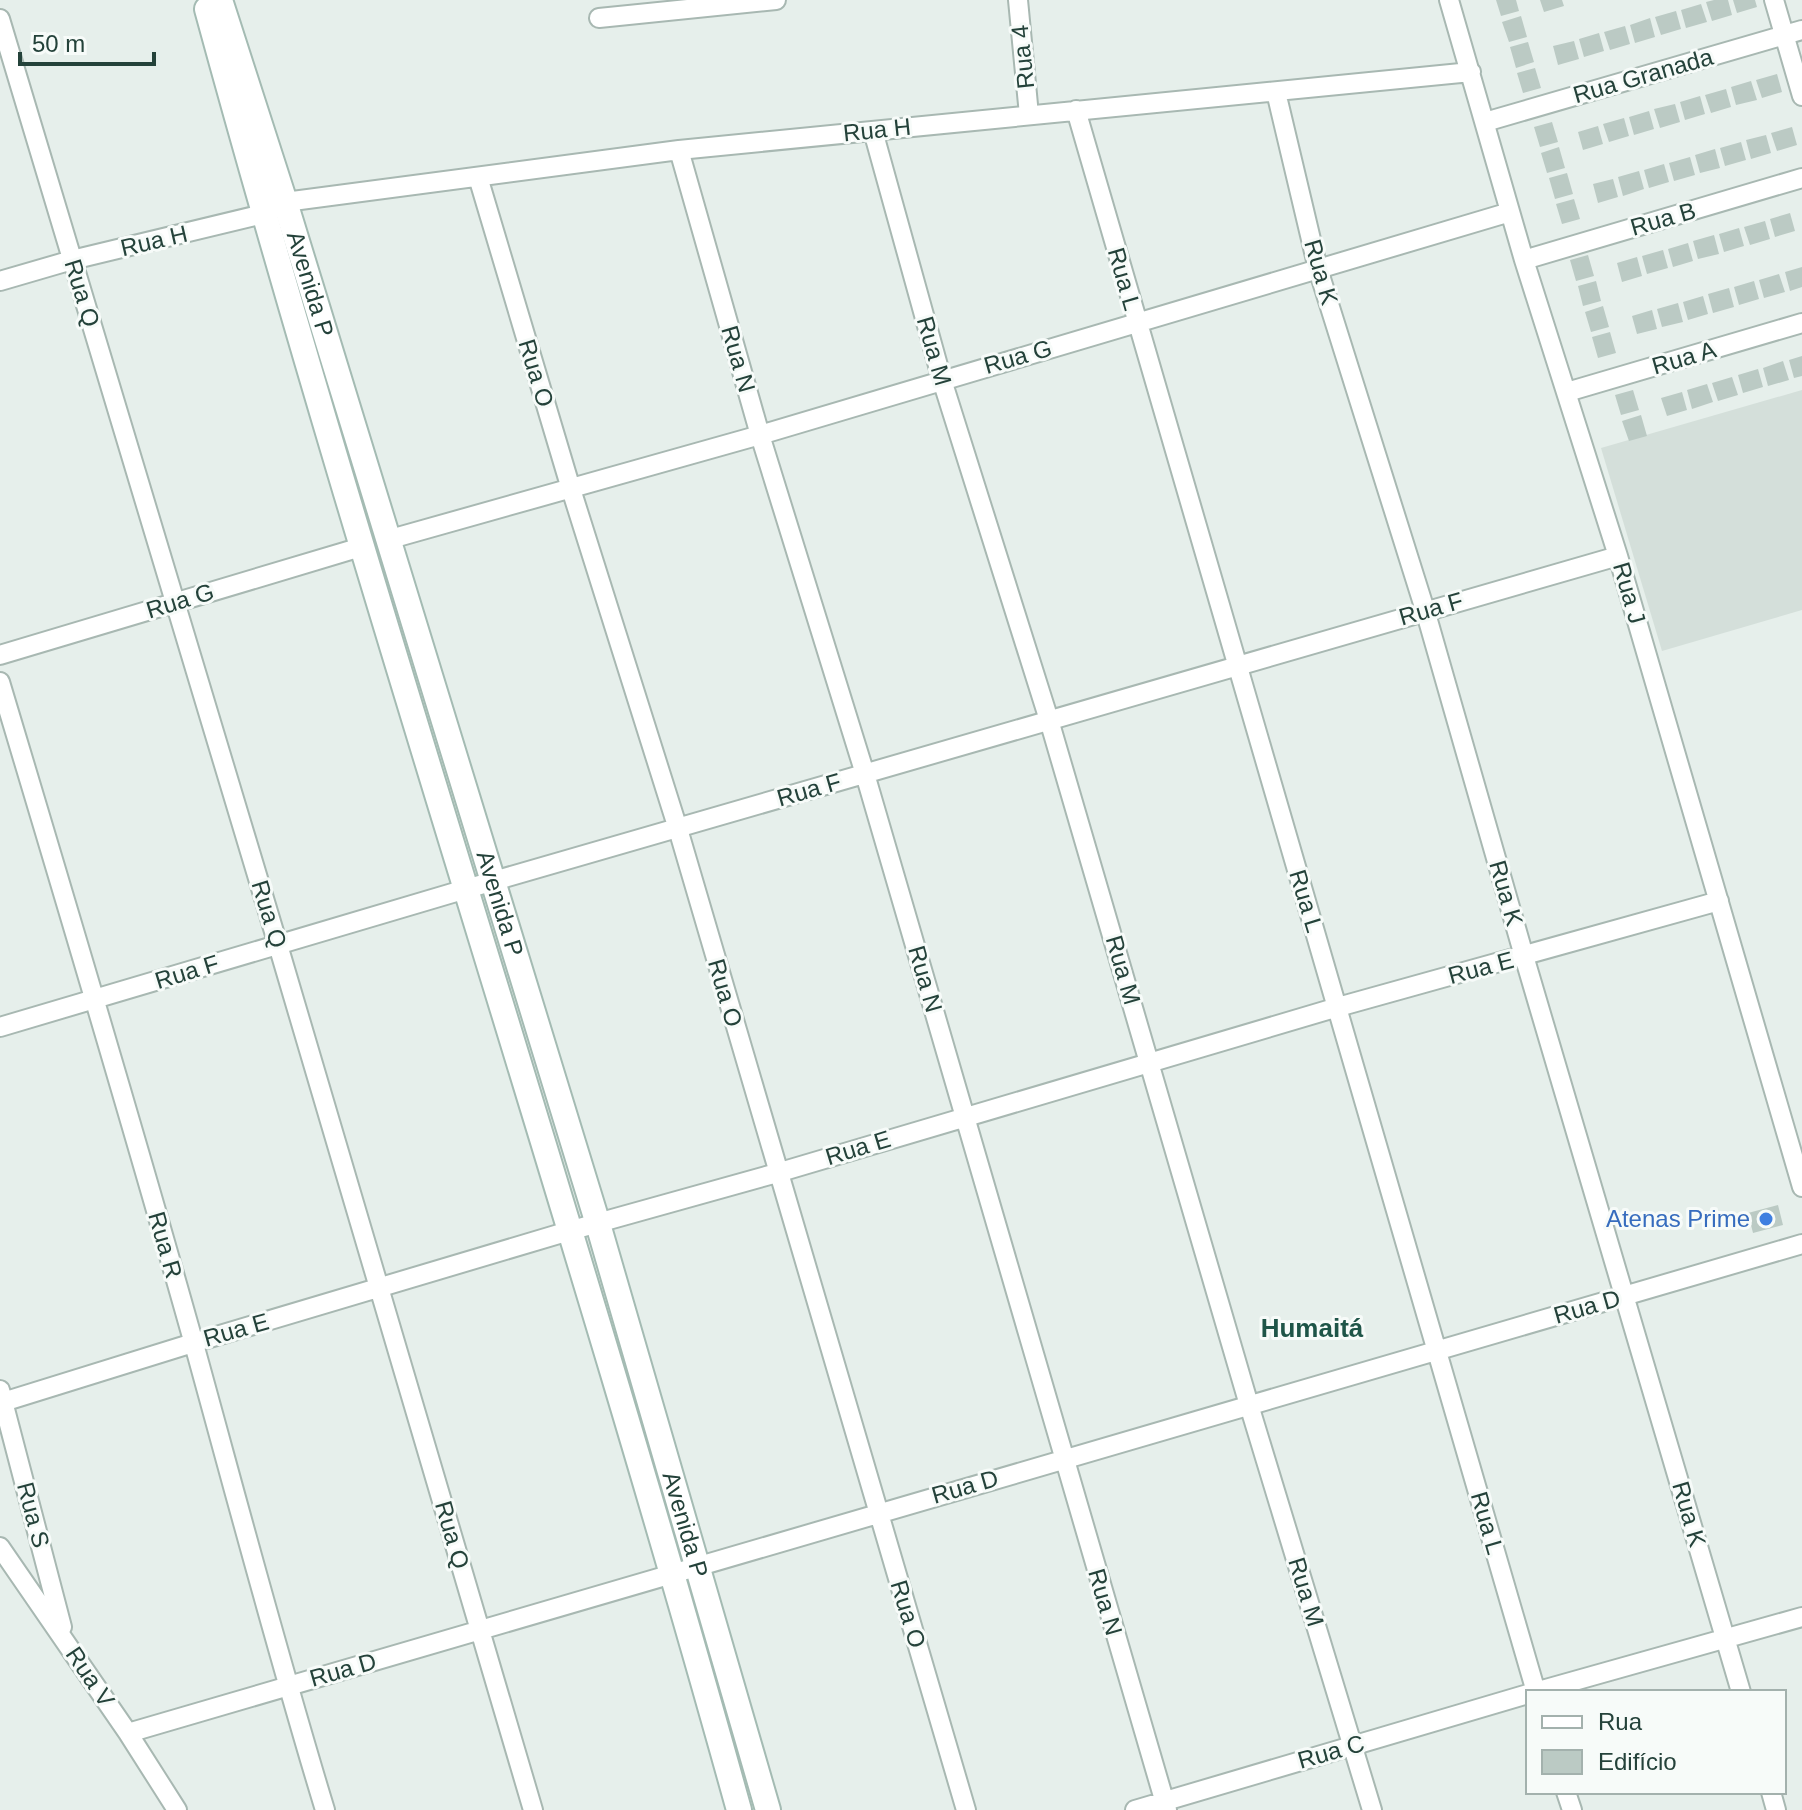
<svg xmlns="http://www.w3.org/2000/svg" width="1802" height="1810" viewBox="0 0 1802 1810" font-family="Arial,sans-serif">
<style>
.built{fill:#d4dfda}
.building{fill:#bbcac4}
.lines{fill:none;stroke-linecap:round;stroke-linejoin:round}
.street-casing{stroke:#a8b8b2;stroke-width:22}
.secondary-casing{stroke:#a4bbb3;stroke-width:28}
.street{stroke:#fff;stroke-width:18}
.secondary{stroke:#fff;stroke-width:24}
.shop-dot{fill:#3f7fe0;stroke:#f7fbf9;stroke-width:3}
.labels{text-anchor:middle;stroke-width:6;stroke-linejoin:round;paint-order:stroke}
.street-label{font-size:24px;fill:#24423a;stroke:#f7fbf9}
.shop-label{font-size:24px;fill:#366cbe;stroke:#f7fbf9;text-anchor:end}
.neighbourhood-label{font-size:26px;font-weight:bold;fill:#1f5548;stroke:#f7fbf9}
</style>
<rect width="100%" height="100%" fill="#e6efeb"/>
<!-- built -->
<path class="built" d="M 1802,390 L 1802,610 L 1662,651 L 1601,448 Z"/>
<!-- building -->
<path class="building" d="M 1496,0 L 1516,0 L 1519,11 L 1501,16 Z
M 1540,0 L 1562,0 L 1564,6 L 1544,12 Z
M 1714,0 L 1728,0 L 1732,15 L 1712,21 L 1706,2 Z
M 1733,0 L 1755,0 L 1757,7 L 1737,13 Z
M 1701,4 L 1707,22 L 1686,28 L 1681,10 Z
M 1676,11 L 1681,29 L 1661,35 L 1655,17 Z
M 1521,16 L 1527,37 L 1509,42 L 1502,22 Z
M 1650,18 L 1655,37 L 1635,43 L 1630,25 Z
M 1625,26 L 1630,44 L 1610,50 L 1604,32 Z
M 1599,33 L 1604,51 L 1584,57 L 1579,39 Z
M 1574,41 L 1579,59 L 1558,65 L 1553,46 Z
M 1528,42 L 1534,62 L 1516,68 L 1510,47 Z
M 1535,68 L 1541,88 L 1523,93 L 1517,73 Z
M 1777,74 L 1782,92 L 1762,98 L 1756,80 Z
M 1751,81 L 1757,100 L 1736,105 L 1731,87 Z
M 1726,89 L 1731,107 L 1711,113 L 1705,95 Z
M 1700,96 L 1705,114 L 1685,120 L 1680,102 Z
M 1675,104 L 1680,122 L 1660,128 L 1654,109 Z
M 1649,111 L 1654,129 L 1634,135 L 1629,117 Z
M 1624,118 L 1629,136 L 1609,142 L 1603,124 Z
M 1552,122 L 1558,142 L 1540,147 L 1534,127 Z
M 1598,126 L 1603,144 L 1583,150 L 1578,132 Z
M 1792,127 L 1797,145 L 1777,151 L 1771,133 Z
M 1766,135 L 1771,153 L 1751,159 L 1746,140 Z
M 1741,142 L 1746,160 L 1725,166 L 1720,148 Z
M 1559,147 L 1565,168 L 1547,173 L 1541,153 Z
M 1715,149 L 1720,168 L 1700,173 L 1695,155 Z
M 1690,157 L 1695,175 L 1674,181 L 1669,163 Z
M 1664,164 L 1669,182 L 1649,188 L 1644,170 Z
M 1639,171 L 1644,189 L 1623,196 L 1618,177 Z
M 1567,173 L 1573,194 L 1555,199 L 1549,178 Z
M 1613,179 L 1618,197 L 1598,203 L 1593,184 Z
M 1574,199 L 1580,219 L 1562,224 L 1556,204 Z
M 1790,213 L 1795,231 L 1775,237 L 1770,219 Z
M 1765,221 L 1770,239 L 1750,245 L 1744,227 Z
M 1739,228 L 1744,246 L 1724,252 L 1719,234 Z
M 1714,235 L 1719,254 L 1698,259 L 1693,241 Z
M 1688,243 L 1693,261 L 1673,267 L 1668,249 Z
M 1663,250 L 1668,268 L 1647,274 L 1642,256 Z
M 1588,255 L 1594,276 L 1576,281 L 1570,260 Z
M 1637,257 L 1642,276 L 1622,282 L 1617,263 Z
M 1802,267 L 1802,287 L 1790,291 L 1785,272 Z
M 1779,274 L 1785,292 L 1764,298 L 1759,280 Z
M 1596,281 L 1601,301 L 1583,306 L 1578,286 Z
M 1754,281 L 1759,299 L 1739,305 L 1734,287 Z
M 1729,288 L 1734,307 L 1713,313 L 1708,294 Z
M 1703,296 L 1708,314 L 1688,320 L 1683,302 Z
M 1678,303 L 1683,322 L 1662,327 L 1657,309 Z
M 1603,306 L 1609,327 L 1591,332 L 1585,312 Z
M 1652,310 L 1657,329 L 1637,334 L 1632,316 Z
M 1610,332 L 1616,353 L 1598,358 L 1592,337 Z
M 1802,356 L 1802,376 L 1794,378 L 1789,360 Z
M 1783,361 L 1789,380 L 1768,386 L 1763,368 Z
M 1758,369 L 1763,387 L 1743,393 L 1738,375 Z
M 1732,377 L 1738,395 L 1718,401 L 1712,383 Z
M 1707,384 L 1713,402 L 1692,409 L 1687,390 Z
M 1633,390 L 1639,410 L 1621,415 L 1615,395 Z
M 1682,392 L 1687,410 L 1667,416 L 1661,398 Z
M 1641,415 L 1647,436 L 1629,441 L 1622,421 Z
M 1778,1205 L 1783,1225 L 1753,1233 L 1748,1213 Z"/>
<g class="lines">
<!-- street casing -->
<g class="street-casing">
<path id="street" d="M 1018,0 L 1029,115
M 1449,0 L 1524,260 L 1618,556 L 1802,1187
M 1774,0 L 1802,96
M 599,18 L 776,0
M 0,19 L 278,945 L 533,1810
M 1276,92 L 1318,269 L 1425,610 L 1524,956 L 1741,1692
M 1076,110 L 1536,1692
M 1485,122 L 1802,30
M 873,131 L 942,380 L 1049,720 L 1249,1405 L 1372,1810
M 679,150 L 760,435 L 865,774 L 1167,1810
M 478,177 L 571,489 L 678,829 L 966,1810
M 285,202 L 679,150 L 1471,72
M 1524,260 L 1802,178
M 0,281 L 72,260 L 263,214
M 1567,392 L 1802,323
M 387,540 L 760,435 L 1510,212
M 0,655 L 361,547
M 0,682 C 66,902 132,1123 194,1344 C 237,1500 278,1656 325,1810
M 0,1027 L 466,889 L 1618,556
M 0,1390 L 62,1627
M 0,1403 L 193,1343 L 569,1231 L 777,1173 L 1338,1007 L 1719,901
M 0,1547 L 128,1733 L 177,1810
M 1535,1692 L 1802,1617
M 128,1733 L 1802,1244
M 1566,1792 L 1572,1810
M 1771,1792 L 1776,1810
M 1135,1810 L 1528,1694"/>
</g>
<!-- secondary casing -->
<g class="secondary-casing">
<g id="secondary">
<path id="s1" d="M 220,0 L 285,202 L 598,1224 L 768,1810"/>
<path d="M 207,9 C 372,613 572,1207 739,1810"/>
</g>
</g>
<!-- street -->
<use href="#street" class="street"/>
<!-- secondary -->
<use href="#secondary" class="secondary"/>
</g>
<!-- markers -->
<circle class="shop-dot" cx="1766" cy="1219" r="8"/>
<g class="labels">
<!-- street labels -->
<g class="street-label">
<text transform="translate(1023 57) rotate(-96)" y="8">Rua 4</text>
<text transform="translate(1643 76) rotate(-16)" y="8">Rua Granada</text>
<text transform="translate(877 130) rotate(-6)" y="8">Rua H</text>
<text transform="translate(1663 219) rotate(-16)" y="8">Rua B</text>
<text transform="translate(154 241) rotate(-13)" y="8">Rua H</text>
<text transform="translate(1321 272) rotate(74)" y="8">Rua K</text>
<text transform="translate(1124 279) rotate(74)" y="8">Rua L</text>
<text dy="8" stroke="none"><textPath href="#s1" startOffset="298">Avenida P</textPath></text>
<text transform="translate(82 293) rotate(73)" y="8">Rua Q</text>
<text transform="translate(934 351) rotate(74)" y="8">Rua M</text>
<text transform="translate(1018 357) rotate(-16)" y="8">Rua G</text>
<text transform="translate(1684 358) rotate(-16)" y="8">Rua A</text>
<text transform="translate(738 359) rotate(74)" y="8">Rua N</text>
<text transform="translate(536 373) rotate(73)" y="8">Rua O</text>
<text transform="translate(1629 593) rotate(74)" y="8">Rua J</text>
<text transform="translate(180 601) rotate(-17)" y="8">Rua G</text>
<text transform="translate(1431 609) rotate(-16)" y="8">Rua F</text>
<text transform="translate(809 790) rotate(-16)" y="8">Rua F</text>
<text transform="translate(1506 893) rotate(74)" y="8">Rua K</text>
<text transform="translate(1306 901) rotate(73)" y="8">Rua L</text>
<text dy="8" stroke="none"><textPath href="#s1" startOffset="946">Avenida P</textPath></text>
<text transform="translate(269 914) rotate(73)" y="8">Rua Q</text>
<text transform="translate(1481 968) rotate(-15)" y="8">Rua E</text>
<text transform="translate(1123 970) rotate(74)" y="8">Rua M</text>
<text transform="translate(187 972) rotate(-17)" y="8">Rua F</text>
<text transform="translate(925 979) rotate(74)" y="8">Rua N</text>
<text transform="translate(725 993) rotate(74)" y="8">Rua O</text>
<text transform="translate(858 1148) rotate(-17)" y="8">Rua E</text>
<text transform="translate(165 1245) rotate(74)" y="8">Rua R</text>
<text transform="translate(1587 1307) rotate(-16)" y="8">Rua D</text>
<text transform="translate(236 1330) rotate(-16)" y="8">Rua E</text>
<text transform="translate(965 1487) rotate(-16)" y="8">Rua D</text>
<text transform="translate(1689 1514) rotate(74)" y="8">Rua K</text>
<text transform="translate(33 1515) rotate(75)" y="8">Rua S</text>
<text transform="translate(1487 1523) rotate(74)" y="8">Rua L</text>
<text dy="8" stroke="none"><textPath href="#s1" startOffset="1594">Avenida P</textPath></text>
<text transform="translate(452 1535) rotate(74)" y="8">Rua Q</text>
<text transform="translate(1306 1592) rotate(73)" y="8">Rua M</text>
<text transform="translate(1105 1602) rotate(74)" y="8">Rua N</text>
<text transform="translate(908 1614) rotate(73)" y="8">Rua O</text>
<text transform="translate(343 1670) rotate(-16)" y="8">Rua D</text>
<text transform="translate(90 1677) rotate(56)" y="8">Rua V</text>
<text transform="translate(1331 1752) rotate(-16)" y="8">Rua C</text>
</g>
<!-- shop labels -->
<g class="shop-label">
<text x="1750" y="1227">Atenas Prime</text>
</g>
<!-- neighbourhood labels -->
<g class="neighbourhood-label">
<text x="1312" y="1337">Humaitá</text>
</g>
</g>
<!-- legend -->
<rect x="1526" y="1690" width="260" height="104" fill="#f7fbf9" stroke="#a3b1ad" stroke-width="2"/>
<rect x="1542" y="1716" width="40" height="12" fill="#ffffff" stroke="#a3b1ad" stroke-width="2"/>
<text x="1598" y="1730" font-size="24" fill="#24423a">Rua</text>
<rect x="1542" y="1750" width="40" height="24" fill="#bbcac4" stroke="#a3b1ad" stroke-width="2"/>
<text x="1598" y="1770" font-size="24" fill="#24423a">Edifício</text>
<!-- scale -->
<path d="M20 52v12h134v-12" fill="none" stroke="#24423a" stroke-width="4"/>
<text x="32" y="52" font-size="24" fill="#24423a" stroke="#f7fbf9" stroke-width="6" paint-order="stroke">50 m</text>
</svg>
